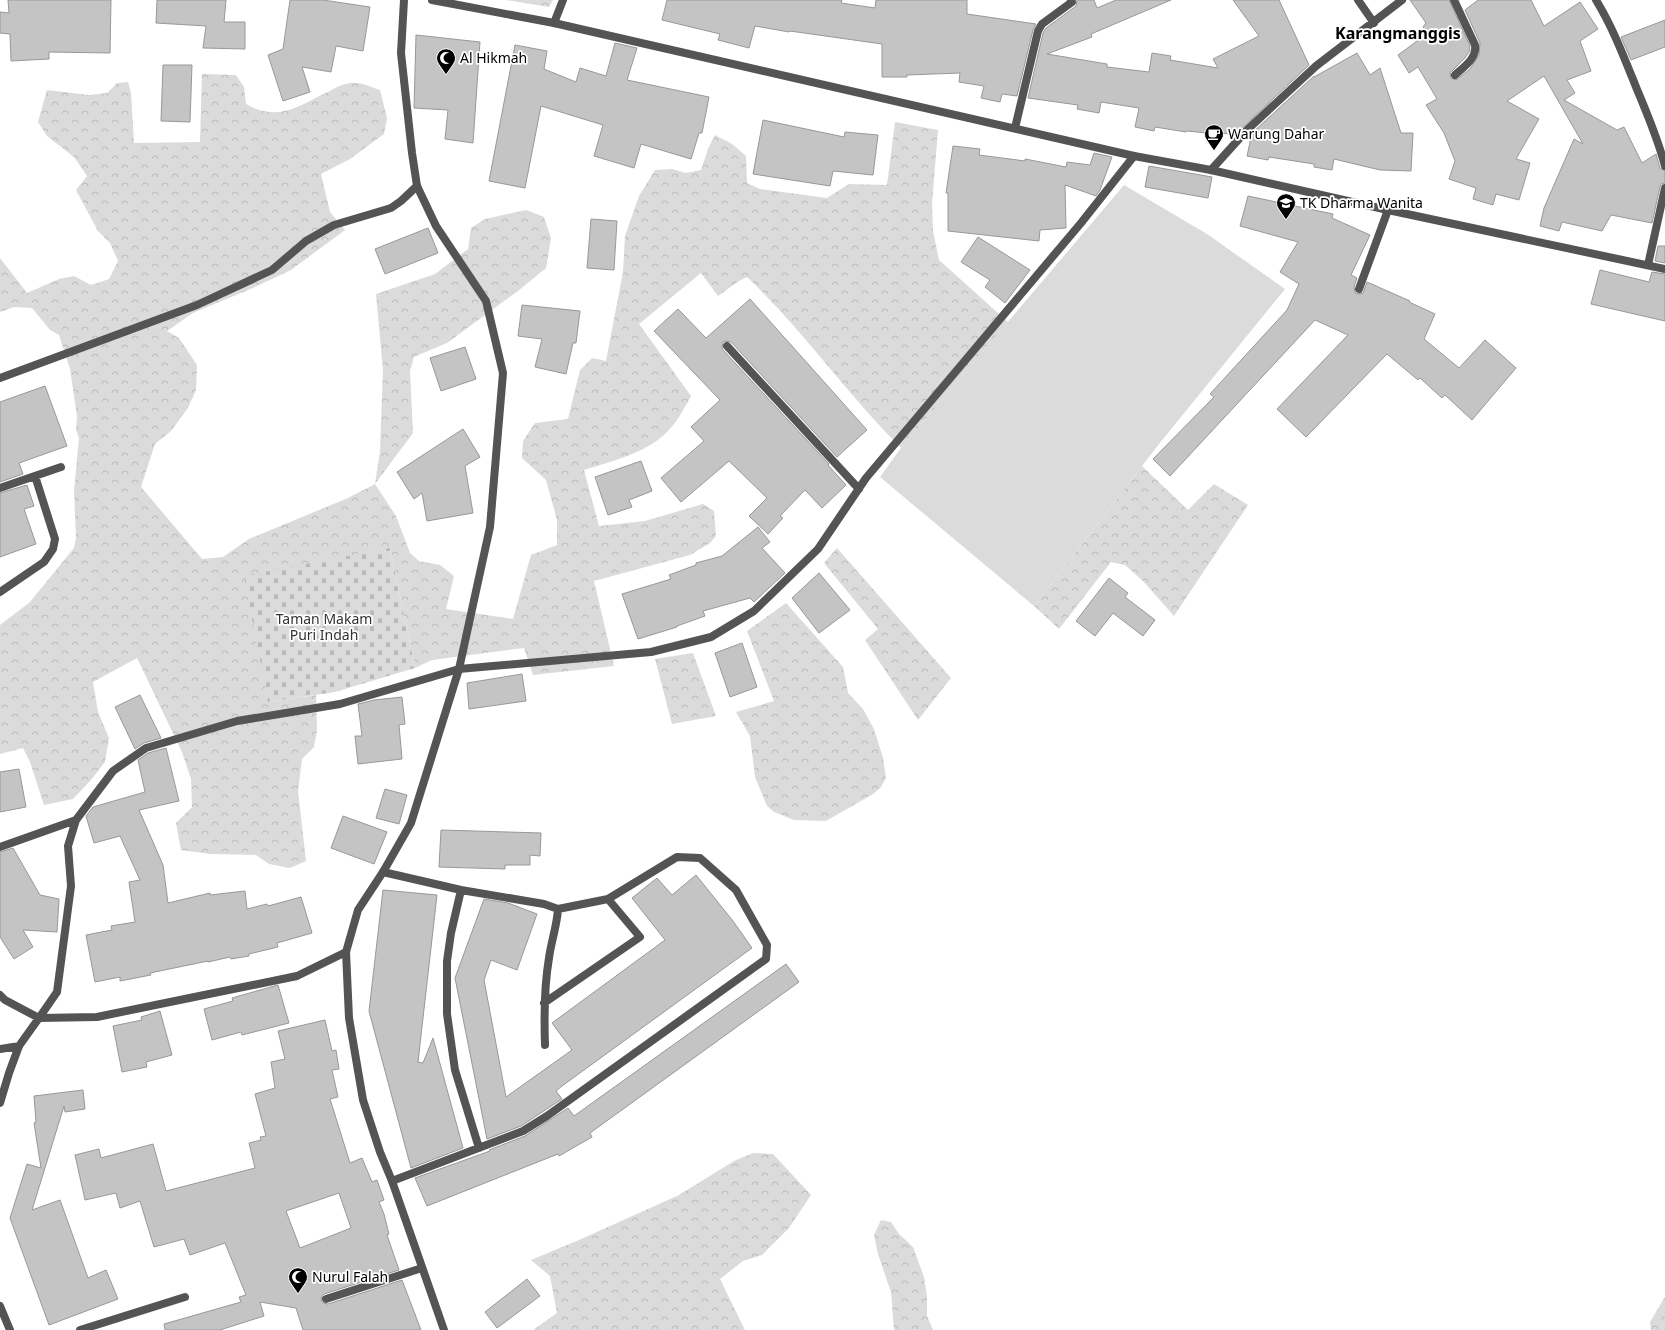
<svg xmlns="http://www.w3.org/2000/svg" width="1665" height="1330" viewBox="0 0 1665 1330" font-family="'Noto Sans',sans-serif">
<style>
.forest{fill:url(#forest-crowns)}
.cemetery{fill:url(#cemetery-stones)}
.pitch{fill:#dbdbdb}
.building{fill:#c4c4c4;stroke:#989898;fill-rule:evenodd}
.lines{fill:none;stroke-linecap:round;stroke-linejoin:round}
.minor{stroke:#545454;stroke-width:8}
.tertiary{stroke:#545454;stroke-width:8}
.labels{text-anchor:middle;stroke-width:3.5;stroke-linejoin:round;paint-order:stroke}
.poi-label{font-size:14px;fill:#000;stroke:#fff;text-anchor:start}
.park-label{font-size:14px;fill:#323232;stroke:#fff}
.quarter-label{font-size:16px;font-weight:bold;fill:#000;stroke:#fff}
</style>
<defs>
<pattern id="forest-crowns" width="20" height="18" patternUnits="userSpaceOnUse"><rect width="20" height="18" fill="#dbdbdb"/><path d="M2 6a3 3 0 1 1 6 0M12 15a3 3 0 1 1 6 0" fill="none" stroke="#bababa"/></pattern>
<pattern id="cemetery-stones" width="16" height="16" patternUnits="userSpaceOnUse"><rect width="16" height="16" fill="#dbdbdb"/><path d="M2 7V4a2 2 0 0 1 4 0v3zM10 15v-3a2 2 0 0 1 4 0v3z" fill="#bababa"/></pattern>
</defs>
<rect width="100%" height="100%" fill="#fff"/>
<!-- forest -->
<path class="forest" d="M 506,0 L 553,0 L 549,7 Z
M 202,74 L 236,75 L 244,87 L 246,104 C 280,123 299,105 330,91 C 337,87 347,82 356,83 C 364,83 373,88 380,90 L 387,118 L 384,134 L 350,159 L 321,174 L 330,212 L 345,230 L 291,270 L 253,288 L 193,313 L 167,331 L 179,338 L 197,365 L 196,390 L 188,408 L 171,431 L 155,444 L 141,487 L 202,559 L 223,557 L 249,539 L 348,498 L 375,484 L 380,451 L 383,370 L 376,294 L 435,274 L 468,249 L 471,228 L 485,219 L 526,210 L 544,217 L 551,238 L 546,268 L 518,291 L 447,343 L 414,357 L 410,371 L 413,433 L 375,484 L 396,516 L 410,553 L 419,561 L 440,565 L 454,576 L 446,609 L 513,619 L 531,555 L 557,545 L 557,520 L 546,480 L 522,458 L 523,441 L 535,423 L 568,419 L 580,370 L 592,358 L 606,361 L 623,272 L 625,236 L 639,196 L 655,170 L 672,169 L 686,173 L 701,170 L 708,149 L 715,135 L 732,144 L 746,156 L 747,183 L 760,189 L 827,198 L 849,184 L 887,185 L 895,122 L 938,130 L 932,204 L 933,231 L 939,260 L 1008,322 L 901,448 C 847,394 803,330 747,277 L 739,281 L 718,296 L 701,273 L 639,324 L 691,396 C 684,409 676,424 665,434 C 643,454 612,461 584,470 L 599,526 L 645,521 L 703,504 L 714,511 L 716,536 L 710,543 L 690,555 L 594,581 L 614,666 L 533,675 L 524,648 L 432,660 L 415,668 L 390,548 L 268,702 L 316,695 L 317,730 L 314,747 L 302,759 L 298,791 L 306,861 L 290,868 L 269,864 L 256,855 L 210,854 L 181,850 L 176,823 L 192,807 L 191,779 L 182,752 L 137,658 L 93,682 L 98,712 L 109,738 L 105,762 L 91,780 L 73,799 L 44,805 L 30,762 L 23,748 L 0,754 L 0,625 L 30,602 L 74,548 L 76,538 L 74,491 L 79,438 L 76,430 L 77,416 L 70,369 L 59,335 L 50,330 L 32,308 L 14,307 L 0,312 L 0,258 L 27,293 L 59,279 L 74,276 L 91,285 L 109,279 L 118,261 L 110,243 L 98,231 L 76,190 L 87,176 L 74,157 L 47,136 L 38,122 L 47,90 L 89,95 L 107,93 L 117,83 L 128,82 L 131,93 L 134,143 L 200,142 Z
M 1142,466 L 1188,510 L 1214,484 L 1248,505 L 1174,616 L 1143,581 L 1125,565 L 1111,562 L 1059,629 L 1034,606 Z
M 837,548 L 951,678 L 918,720 L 865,640 L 878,629 L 824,563 Z
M 786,603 L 843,667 L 848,693 L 863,709 L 874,729 L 883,758 L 886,778 L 881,787 L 873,794 L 826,821 L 794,820 L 774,812 L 767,806 L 755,777 L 750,736 L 736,712 L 774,701 L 747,631 Z
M 693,653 L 716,716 L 672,724 L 655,659 Z
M 753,1153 L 773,1154 L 811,1195 L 789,1228 L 762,1255 L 743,1261 L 720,1279 L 745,1330 L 533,1330 L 557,1313 L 550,1276 L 531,1260 L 579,1240 L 679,1195 L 734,1161 Z
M 881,1220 L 891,1222 L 899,1234 L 913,1247 L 924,1277 L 927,1296 L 927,1316 L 933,1330 L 894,1330 L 891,1292 L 878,1254 L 874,1235 Z
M 1665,1297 L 1665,1330 L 1651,1330 L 1650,1322 Z"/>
<!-- cemetery -->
<path class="cemetery" d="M 390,548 L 415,668 L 335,692 L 268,702 L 244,576 Z"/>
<!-- pitch -->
<path class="pitch" d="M 1124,185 L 1207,234 L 1285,289 L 1159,444 L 1034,606 L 880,477 L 901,448 Z"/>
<!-- building -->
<path class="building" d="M 8,0 L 111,0 L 110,53 L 49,52 L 49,59 L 11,61 L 10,34 L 0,33 L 0,12 L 9,13 Z
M 157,0 L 226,0 L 224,22 L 245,22 L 245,49 L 203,48 L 206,26 L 156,23 Z
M 290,0 L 323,0 L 370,7 L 363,51 L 336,46 L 331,72 L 302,67 L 310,92 L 283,101 L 268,55 L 283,49 Z
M 667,0 L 842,0 L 841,3 L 875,8 L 876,0 L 967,0 L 967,14 L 1036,24 L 1033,30 L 1017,96 L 1002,94 L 1000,102 L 981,98 L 984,86 L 959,82 L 960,73 L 907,75 L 907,77 L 882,77 L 882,44 L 790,31 L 789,32 L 755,26 L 749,48 L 718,40 L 720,34 L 662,20 Z
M 1077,0 L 1094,0 L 1097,8 L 1116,0 L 1171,0 L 1091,34 L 1092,37 L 1047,54 L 1107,64 L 1107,67 L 1149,72 L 1152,53 L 1171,56 L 1170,60 L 1218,68 L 1213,59 L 1259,36 L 1233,0 L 1279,0 L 1309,65 L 1236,134 L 1207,133 L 1187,131 L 1186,132 L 1155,127 L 1154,131 L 1135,127 L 1139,108 L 1101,102 L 1099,113 L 1077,109 L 1078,105 L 1028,98 L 1043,33 L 1046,28 L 1076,6 Z
M 1410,0 L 1449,0 L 1470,46 L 1469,52 L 1465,58 L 1450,73 L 1451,78 L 1456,80 L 1470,69 L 1479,55 L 1480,43 L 1465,10 L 1478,0 L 1531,0 L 1544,26 L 1580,2 L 1598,29 L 1580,41 L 1591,71 L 1567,80 L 1575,93 L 1564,100 L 1617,130 L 1624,127 L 1642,163 L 1656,154 L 1660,168 L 1665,171 L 1665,183 L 1661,184 L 1660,187 L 1652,223 L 1611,215 L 1602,231 L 1562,222 L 1559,231 L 1540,226 L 1544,208 L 1574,139 L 1583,144 L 1544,76 L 1507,101 L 1539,119 L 1516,159 L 1530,163 L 1519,200 L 1496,194 L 1493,205 L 1473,199 L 1476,188 L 1449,179 L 1455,161 L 1444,133 L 1426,105 L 1437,99 L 1418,67 L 1409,73 L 1398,55 L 1428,33 L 1423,27 L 1426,23 Z
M 1665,20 L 1665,47 L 1631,60 L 1621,37 Z
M 416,35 L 480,42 L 473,143 L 445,139 L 448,110 L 414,108 Z
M 615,43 L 637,48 L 627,80 L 709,97 L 702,133 L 699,133 L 691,159 L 641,144 L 634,168 L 594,156 L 603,125 L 541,106 L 525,188 L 489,181 L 515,45 L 547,51 L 544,69 L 576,82 L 580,68 L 606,76 Z
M 1357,53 L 1370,75 L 1380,68 L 1401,133 L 1413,133 L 1411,171 L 1380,170 L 1334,159 L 1332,170 L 1314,167 L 1314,164 L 1269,157 L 1268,160 L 1247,156 L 1252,133 L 1314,76 L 1314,77 Z
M 163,65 L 192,65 L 190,122 L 161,121 Z
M 763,120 L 844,137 L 845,132 L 878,135 L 873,175 L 833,171 L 830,186 L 753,174 Z
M 953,146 L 980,149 L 979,155 L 1025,161 L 1025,159 L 1066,167 L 1067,162 L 1090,165 L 1094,153 L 1112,157 L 1100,190 L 1096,196 L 1065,185 L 1066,228 L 1040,230 L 1039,241 L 948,231 L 948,193 L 946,193 Z
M 1149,166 L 1212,177 L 1208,198 L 1145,187 Z
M 1248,196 L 1333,214 L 1332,218 L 1370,235 L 1351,275 L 1357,278 L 1354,287 L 1355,293 L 1360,294 L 1363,293 L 1367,282 L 1410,301 L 1409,302 L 1435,314 L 1424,339 L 1459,368 L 1485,340 L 1516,368 L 1472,420 L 1445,395 L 1442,398 L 1420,378 L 1418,380 L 1387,354 L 1306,437 L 1277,409 L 1348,335 L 1315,320 L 1170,476 L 1153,459 L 1214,397 L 1210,394 L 1287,310 L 1299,284 L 1280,272 L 1298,242 L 1240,226 Z
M 591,219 L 617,221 L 614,270 L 587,268 Z
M 428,228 L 438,253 L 385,274 L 375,249 Z
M 978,237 L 1030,270 L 1005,303 L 985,287 L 990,280 L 961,262 Z
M 1658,246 L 1665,246 L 1665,263 L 1655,261 Z
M 1600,270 L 1649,282 L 1652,272 L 1665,274 L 1665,321 L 1591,304 Z
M 750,299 L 867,430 L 837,457 L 731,342 L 726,341 L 723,342 L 722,347 L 723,350 L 829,464 L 828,465 L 846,485 L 822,508 L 805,490 L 780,516 L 783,518 L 768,534 L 749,516 L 767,498 L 729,461 L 681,502 L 661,478 L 704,441 L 691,427 L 720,400 L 654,331 L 678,309 L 706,338 Z
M 522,305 L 580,311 L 576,343 L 573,343 L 566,374 L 535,367 L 542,339 L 518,336 Z
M 465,347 L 476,379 L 441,391 L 430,358 Z
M 45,386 L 67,446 L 19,463 L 23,474 L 0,482 L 0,402 Z
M 463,429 L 480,457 L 465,466 L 473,513 L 427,521 L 422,493 L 414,499 L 397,472 Z
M 641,461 L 652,491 L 629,500 L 632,507 L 608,515 L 595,477 Z
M 27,485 L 34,506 L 24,509 L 36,544 L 0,557 L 0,493 Z
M 758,527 L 770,542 L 762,548 L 785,573 L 754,602 L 750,598 L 703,611 L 705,616 L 677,626 L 677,627 L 638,639 L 622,594 L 671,579 L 669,575 L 696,565 L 696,563 L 722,556 Z
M 819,573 L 850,610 L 819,633 L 792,598 Z
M 1109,578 L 1128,593 L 1125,597 L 1155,620 L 1143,636 L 1113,613 L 1095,636 L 1076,621 Z
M 742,643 L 757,687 L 730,697 L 715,653 Z
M 522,674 L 526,701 L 469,709 L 467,683 Z
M 140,695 L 161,738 L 144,743 L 135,749 L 115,707 Z
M 402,697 L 405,724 L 399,725 L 402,759 L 358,764 L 355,736 L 362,736 L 358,704 L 374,700 Z
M 166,748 L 179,801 L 139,810 L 163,865 L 168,903 L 210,893 L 210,895 L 245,891 L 247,909 L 267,904 L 268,906 L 301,897 L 312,933 L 277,943 L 278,947 L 249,954 L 249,956 L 231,959 L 230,957 L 208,962 L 208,961 L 150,973 L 151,975 L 120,981 L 120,977 L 95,982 L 86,935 L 112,930 L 111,926 L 135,922 L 129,882 L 140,880 L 120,836 L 94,843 L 86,816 L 93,807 L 145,792 L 138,760 L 148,753 Z
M 19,769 L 26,807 L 0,812 L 0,772 Z
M 385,789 L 407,795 L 399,824 L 376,818 Z
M 343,816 L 387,832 L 374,864 L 331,848 Z
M 441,830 L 541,833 L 540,856 L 530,855 L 530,865 L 505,865 L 505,869 L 439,867 Z
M 13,848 L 40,895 L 59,899 L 57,932 L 23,930 L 33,947 L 14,959 L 0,937 L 0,852 Z
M 696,875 L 733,921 L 752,948 L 562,1086 L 556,1091 L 562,1099 L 521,1126 L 487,1139 L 455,978 L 484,899 L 508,903 L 537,914 L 517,970 L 491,960 L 484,980 L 506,1097 L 572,1050 L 552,1023 L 665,940 L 632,898 L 657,878 L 672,895 Z
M 383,890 L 437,895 L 418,1062 L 423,1063 L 433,1038 L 463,1148 L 411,1168 L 369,1011 Z
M 786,964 L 799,982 L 590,1133 L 592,1137 L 559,1156 L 558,1154 L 427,1206 L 415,1178 L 490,1151 L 489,1150 L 525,1136 L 568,1108 L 574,1116 Z
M 278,985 L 289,1023 L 242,1035 L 241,1032 L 212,1040 L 204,1009 L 233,1001 L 232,998 Z
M 160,1011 L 172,1055 L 146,1062 L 147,1067 L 122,1072 L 113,1026 L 142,1020 L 141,1017 Z
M 325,1020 L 332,1051 L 336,1050 L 339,1069 L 332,1070 L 338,1097 L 330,1099 L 350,1163 L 362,1158 L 372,1182 L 377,1180 L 384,1200 L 379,1202 L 384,1214 L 389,1234 L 387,1235 L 399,1270 L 324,1294 L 322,1296 L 321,1300 L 323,1303 L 328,1304 L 402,1280 L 421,1330 L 303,1330 L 296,1308 L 260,1302 L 264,1316 L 220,1330 L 165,1330 L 164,1324 L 241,1302 L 239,1297 L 246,1295 L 225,1243 L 190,1255 L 184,1239 L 154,1247 L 140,1201 L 120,1208 L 116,1193 L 85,1200 L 75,1155 L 99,1149 L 101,1158 L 153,1144 L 166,1191 L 255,1168 L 249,1143 L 261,1140 L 260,1137 L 266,1136 L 255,1094 L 275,1088 L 271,1062 L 285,1059 L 278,1031 ZM 339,1193 L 351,1228 L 300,1248 L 286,1211 Z
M 83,1090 L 85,1109 L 65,1112 L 64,1106 L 32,1210 L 60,1200 L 88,1278 L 106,1270 L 118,1299 L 49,1325 L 10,1218 L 27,1164 L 41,1168 L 34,1123 L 36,1122 L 34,1096 Z
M 527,1279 L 540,1296 L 497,1328 L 485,1312 Z"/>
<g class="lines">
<!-- minor -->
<path class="minor" d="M 1358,0 L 1374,23
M 1454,0 L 1475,45 C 1477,58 1465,66 1455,75
M 1596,0 C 1613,28 1624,57 1636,87 C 1647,113 1658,139 1665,166
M 554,23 L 563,0
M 1015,128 L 1038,31 L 1042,24 L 1072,2 L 1071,0
M 1211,170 L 1248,129 L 1316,66 L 1402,0
M 1648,265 L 1665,188
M 1359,289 L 1388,210
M 727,346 L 859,489
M 0,378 L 197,305 L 272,270 L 306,241 L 334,225 L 391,208 L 401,201 L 417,186
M 0,488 L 61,467
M 0,592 L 44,562 L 53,549 L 55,539 L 35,476
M 0,847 L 76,820
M 383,872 L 461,890
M 0,995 L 5,1000 L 39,1018 L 57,992 L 71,886 L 68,846 L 76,820 L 113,771 L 146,748 L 237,721 L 340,704 L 459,669 L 651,652 L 711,637 L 754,611 L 818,549 L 866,478 L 1081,223 L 1134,156
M 544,1003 L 640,937 L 608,899
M 545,1045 C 544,1016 544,987 549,958 C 551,942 557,926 558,909
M 0,1049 L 19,1046
M 0,1103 L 9,1073 L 19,1046 L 39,1018 L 97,1017 L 297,976 L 346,952
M 392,1181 L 523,1131 L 547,1116 L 766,959 L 767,945 L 736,890 L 700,858 L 677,857 L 608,899 L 558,909 L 544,904 L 461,890 L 451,933 L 447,961 L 447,1014 L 455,1070 L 479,1148
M 326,1299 L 422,1268
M 0,1306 L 10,1330
M 80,1330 L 185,1297"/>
<!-- tertiary -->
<path class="tertiary" d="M 404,0 L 401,53 L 412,153 L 417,186 L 436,226 L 486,301 L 503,373 L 490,527 L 459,669 L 411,823 L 383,872 L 358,910 L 346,952 L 349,1018 L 363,1100 L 380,1152 L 392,1181 L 444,1330
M 432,0 L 554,23 L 1134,156 L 1211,170 L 1388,210 L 1665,269"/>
</g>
<!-- icons -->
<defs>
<g id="mosque-pin" transform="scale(1)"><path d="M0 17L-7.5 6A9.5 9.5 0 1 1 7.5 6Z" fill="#000" stroke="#fff"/><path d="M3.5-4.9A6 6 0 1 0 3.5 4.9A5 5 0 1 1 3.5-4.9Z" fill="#fff"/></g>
<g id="cafe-pin" transform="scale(1)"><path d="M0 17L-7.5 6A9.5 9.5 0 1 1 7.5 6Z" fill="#000" stroke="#fff"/><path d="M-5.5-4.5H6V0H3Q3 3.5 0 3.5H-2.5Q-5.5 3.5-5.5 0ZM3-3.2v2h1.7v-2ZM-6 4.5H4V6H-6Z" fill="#fff"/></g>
<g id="school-pin" transform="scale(1)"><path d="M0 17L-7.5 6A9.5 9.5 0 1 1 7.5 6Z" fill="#000" stroke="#fff"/><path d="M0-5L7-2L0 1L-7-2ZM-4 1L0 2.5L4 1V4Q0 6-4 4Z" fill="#fff"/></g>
</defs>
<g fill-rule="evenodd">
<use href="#mosque-pin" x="446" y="58"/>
<use href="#cafe-pin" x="1214" y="134"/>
<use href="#school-pin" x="1286" y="203"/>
<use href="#mosque-pin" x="298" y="1277"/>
</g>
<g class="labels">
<!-- poi labels -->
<g class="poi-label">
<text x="460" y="63">Al Hikmah</text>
<text x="1228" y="139">Warung Dahar</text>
<text x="1300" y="208">TK Dharma Wanita</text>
<text x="312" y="1282">Nurul Falah</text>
</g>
<!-- park labels -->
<g class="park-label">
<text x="324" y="624">Taman Makam<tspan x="324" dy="16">Puri Indah</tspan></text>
</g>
<!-- quarter labels -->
<g class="quarter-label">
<text x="1398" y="39">Karangmanggis</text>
</g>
</g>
</svg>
